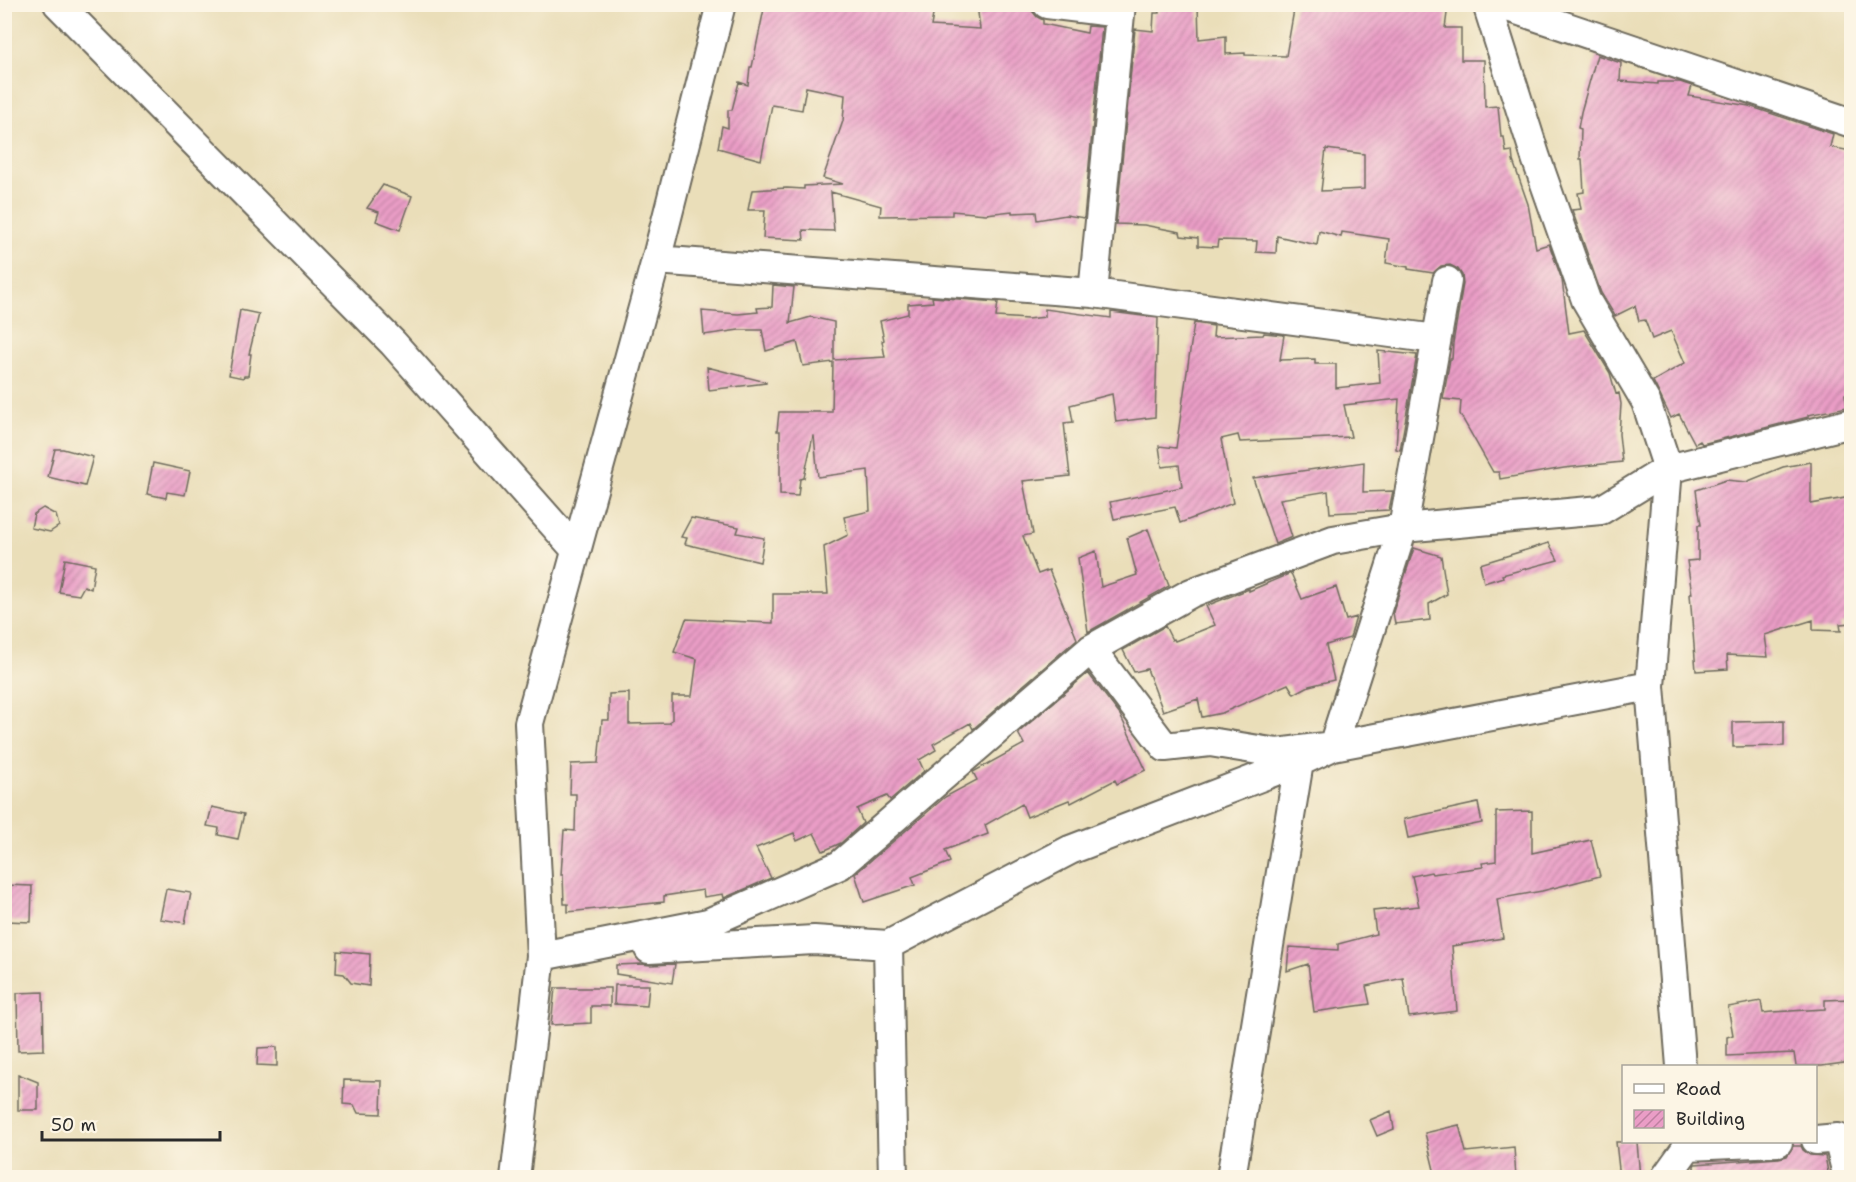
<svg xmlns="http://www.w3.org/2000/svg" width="1856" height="1182" viewBox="0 0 1856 1182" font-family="'Shantell Sans',sans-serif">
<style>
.building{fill:url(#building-hatch);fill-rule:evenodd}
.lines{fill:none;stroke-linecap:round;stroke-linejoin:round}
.minor-casing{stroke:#6e6a5d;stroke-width:32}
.minor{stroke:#fff;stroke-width:28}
</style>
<defs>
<pattern id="building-hatch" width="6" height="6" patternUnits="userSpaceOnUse" patternTransform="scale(1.5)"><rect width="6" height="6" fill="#ea9dc6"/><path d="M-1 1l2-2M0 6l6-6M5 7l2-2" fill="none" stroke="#be80a1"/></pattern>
</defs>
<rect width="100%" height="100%" fill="#fcf5e5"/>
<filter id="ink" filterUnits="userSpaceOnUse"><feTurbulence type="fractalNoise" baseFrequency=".0167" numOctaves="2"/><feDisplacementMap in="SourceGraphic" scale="12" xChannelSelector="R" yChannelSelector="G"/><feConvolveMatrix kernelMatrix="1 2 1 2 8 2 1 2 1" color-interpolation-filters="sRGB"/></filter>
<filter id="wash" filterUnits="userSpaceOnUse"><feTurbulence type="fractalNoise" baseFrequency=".008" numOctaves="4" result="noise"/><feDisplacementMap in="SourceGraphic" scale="24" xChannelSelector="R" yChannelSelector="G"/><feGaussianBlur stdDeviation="1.35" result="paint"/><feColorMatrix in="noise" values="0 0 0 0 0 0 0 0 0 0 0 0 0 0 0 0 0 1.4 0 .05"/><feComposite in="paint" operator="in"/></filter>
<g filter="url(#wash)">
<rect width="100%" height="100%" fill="#eadeb9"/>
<g id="blocks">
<!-- building -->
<path class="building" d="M 765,4 L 935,4 L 931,26 L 980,29 L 977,4 L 1031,6 L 1032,11 L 1037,17 L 1043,20 L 1043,24 L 1087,33 L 1088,26 L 1102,27 L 1084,218 L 1066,215 L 1037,220 L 1036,212 L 1012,213 L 1012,211 L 986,214 L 952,211 L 952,215 L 880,216 L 881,206 L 831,192 L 834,231 L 803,230 L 804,240 L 763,238 L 765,210 L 748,210 L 752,190 L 787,188 L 804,189 L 804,186 L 843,184 L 823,178 L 843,121 L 845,95 L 806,87 L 802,110 L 772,105 L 761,160 L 718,148 L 722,126 L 728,128 L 728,110 L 732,110 L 739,82 L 748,85 L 750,67 L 752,67 Z
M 1158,4 L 1198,4 L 1199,39 L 1226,36 L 1226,54 L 1245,53 L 1245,55 L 1286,56 L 1295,4 L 1448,6 L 1445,28 L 1461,28 L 1461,60 L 1484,60 L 1485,107 L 1498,106 L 1501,137 L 1504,137 L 1506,152 L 1512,151 L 1513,161 L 1528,204 L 1536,248 L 1549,244 L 1562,280 L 1569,333 L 1584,330 L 1610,373 L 1616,394 L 1619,393 L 1621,404 L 1619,434 L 1622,462 L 1564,468 L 1500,479 L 1499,472 L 1493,472 L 1460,414 L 1461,401 L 1443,399 L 1450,359 L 1452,359 L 1453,343 L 1463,284 L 1462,275 L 1458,269 L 1450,265 L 1441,266 L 1433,273 L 1408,269 L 1408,267 L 1386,263 L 1389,239 L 1342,232 L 1341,237 L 1319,231 L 1317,245 L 1277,236 L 1276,253 L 1256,252 L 1257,241 L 1218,240 L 1217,247 L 1198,246 L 1198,238 L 1181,236 L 1180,232 L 1144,225 L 1116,224 L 1135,29 L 1153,31 L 1154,13 L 1159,13 ZM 1326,149 L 1364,154 L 1364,189 L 1321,191 Z
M 1597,55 L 1621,63 L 1620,81 L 1658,84 L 1658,82 L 1680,82 L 1692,86 L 1689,96 L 1749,106 L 1833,134 L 1830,147 L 1851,151 L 1851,393 L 1845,394 L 1847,407 L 1808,415 L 1808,417 L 1702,444 L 1700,441 L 1695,444 L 1679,414 L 1671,418 L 1653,381 L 1685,363 L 1671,331 L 1652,339 L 1645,320 L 1639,321 L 1635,306 L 1615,316 L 1601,293 L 1572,210 L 1581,209 L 1578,193 L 1584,192 L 1582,159 L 1580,159 L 1581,129 L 1578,128 L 1581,112 Z
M 383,185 L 412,196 L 400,230 L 376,221 L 379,212 L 367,208 Z
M 773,285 L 794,287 L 790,323 L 811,317 L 834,322 L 834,360 L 885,357 L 882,341 L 884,340 L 880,321 L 908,314 L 908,304 L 933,302 L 932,297 L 998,302 L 996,317 L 1027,319 L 1045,317 L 1045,309 L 1111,318 L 1111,312 L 1158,318 L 1155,417 L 1116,422 L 1112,394 L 1070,405 L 1073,422 L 1064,423 L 1070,476 L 1023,481 L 1033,534 L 1023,536 L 1038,574 L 1049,570 L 1077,639 L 973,729 L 970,723 L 933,744 L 936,750 L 919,760 L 924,771 L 890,800 L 887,796 L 857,809 L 863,823 L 841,843 L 823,851 L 814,833 L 797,841 L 794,833 L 756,848 L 771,878 L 724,898 L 723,894 L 704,897 L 703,890 L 664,896 L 664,902 L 568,912 L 568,904 L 564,904 L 563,875 L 561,875 L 564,830 L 575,831 L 576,794 L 570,794 L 571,764 L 598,763 L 602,720 L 609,720 L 609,694 L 629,693 L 629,724 L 670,723 L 670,721 L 672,720 L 672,696 L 692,696 L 697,659 L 674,652 L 686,619 L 773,623 L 773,594 L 828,594 L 824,547 L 848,535 L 844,517 L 870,511 L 868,470 L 818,477 L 814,436 L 813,436 L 804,478 L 800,479 L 798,496 L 780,495 L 780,431 L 777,431 L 779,412 L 832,412 L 833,362 L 803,366 L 797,342 L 766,351 L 762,330 L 739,330 L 704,335 L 702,311 L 738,314 L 758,312 L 757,308 L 772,307 Z
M 240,310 L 259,314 L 249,354 L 251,354 L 248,376 L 244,376 L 243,378 L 229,375 Z
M 1194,323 L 1214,326 L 1213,337 L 1263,335 L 1264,333 L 1284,335 L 1280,360 L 1315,359 L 1315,364 L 1336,364 L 1336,388 L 1380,383 L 1378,351 L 1417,355 L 1400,450 L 1396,449 L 1399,399 L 1344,405 L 1351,437 L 1240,442 L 1238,435 L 1221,439 L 1233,503 L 1180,523 L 1175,507 L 1114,519 L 1110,502 L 1182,487 L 1179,465 L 1162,467 L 1159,446 L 1176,448 Z
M 707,367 L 766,382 L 766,383 L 709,390 Z
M 55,449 L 63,449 L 93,457 L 85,486 L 48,477 Z
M 1364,462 L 1363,492 L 1393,491 L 1389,510 L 1330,513 L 1328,491 L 1280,499 L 1292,537 L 1275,544 L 1253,478 Z
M 1811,462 L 1811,504 L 1851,497 L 1851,623 L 1840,624 L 1841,631 L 1813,630 L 1813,620 L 1765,635 L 1768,657 L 1727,655 L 1728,669 L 1696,671 L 1690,594 L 1692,594 L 1687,561 L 1698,560 L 1698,525 L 1701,525 L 1696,490 L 1726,480 L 1746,482 L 1783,467 Z
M 153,463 L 190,471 L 185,495 L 167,492 L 166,498 L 147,494 Z
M 43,508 L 56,515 L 59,526 L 50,532 L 31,528 L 34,514 Z
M 691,518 L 739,527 L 737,533 L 764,538 L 760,562 L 685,544 L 687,538 L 681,537 Z
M 1148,529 L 1169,586 L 1088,632 L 1078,558 L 1096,551 L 1101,587 L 1137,575 L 1127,538 Z
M 1549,543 L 1558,560 L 1502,575 L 1503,577 L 1484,583 L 1480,564 Z
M 1414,548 L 1441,556 L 1447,594 L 1429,604 L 1430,620 L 1395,624 L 1393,612 Z
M 65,559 L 95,565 L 91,589 L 84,586 L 79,595 L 59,592 Z
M 1291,573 L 1302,599 L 1336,587 L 1346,620 L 1356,617 L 1350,638 L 1326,645 L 1334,680 L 1309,686 L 1294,694 L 1288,684 L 1222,713 L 1202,717 L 1198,699 L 1163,711 L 1147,669 L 1134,672 L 1123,650 L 1165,626 L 1172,640 L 1174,639 L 1175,641 L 1215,625 L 1206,606 L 1249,589 L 1249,591 Z
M 1088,673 L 1120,715 L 1146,770 L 1117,784 L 1115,780 L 1071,803 L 1069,800 L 1027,817 L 1022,804 L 985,825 L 988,834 L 945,850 L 950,862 L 912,877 L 915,885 L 864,902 L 855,874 L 945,797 L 977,780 L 973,772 L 1024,744 L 1018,733 Z
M 1784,721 L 1784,746 L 1733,747 L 1733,722 Z
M 1478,803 L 1482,823 L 1408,838 L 1404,819 Z
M 212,807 L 244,814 L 238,839 L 218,835 L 219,828 L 207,826 Z
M 1532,811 L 1532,853 L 1591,840 L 1600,876 L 1542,891 L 1497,899 L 1503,938 L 1452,946 L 1457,1011 L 1409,1017 L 1403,978 L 1366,986 L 1370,1004 L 1314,1012 L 1308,964 L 1287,971 L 1289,947 L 1338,950 L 1338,944 L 1376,934 L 1373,911 L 1419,906 L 1412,876 L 1431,872 L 1432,874 L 1483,867 L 1482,863 L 1496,861 L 1496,812 Z
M 4,885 L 32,886 L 31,922 L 6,921 Z
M 166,889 L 191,893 L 185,923 L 160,919 Z
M 337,951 L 370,954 L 369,986 L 351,983 L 344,974 L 336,973 Z
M 642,964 L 650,965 L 675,964 L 672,983 L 616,974 L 616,965 Z
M 615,985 L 649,985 L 647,1006 L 614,1004 Z
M 555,988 L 610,988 L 610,1006 L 591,1006 L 591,1023 L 551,1025 Z
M 43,992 L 44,1050 L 18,1051 L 17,993 Z
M 1851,999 L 1851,1062 L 1822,1066 L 1796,1066 L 1794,1053 L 1727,1056 L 1727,1037 L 1733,1035 L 1728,1007 L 1761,1001 L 1763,1013 L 1772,1012 L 1825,1009 L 1825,1000 Z
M 277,1047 L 277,1066 L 257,1065 L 258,1048 Z
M 18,1074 L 38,1082 L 38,1110 L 18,1110 Z
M 344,1080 L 382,1081 L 381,1114 L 358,1113 L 354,1105 L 343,1104 Z
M 1391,1111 L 1394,1129 L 1377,1136 L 1370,1120 Z
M 1459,1125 L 1466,1152 L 1514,1147 L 1516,1178 L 1436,1178 L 1425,1133 Z
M 1616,1142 L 1637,1142 L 1640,1178 L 1620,1178 Z
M 1793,1146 L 1801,1146 L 1803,1150 L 1810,1155 L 1825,1156 L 1829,1178 L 1694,1178 L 1694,1166 L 1695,1164 L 1779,1158 L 1787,1156 Z"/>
</g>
</g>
<g filter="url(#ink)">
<use href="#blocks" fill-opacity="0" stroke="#6e6a5d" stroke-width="1.5"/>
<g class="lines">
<!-- minor casing -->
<g class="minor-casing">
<path id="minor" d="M 58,4 L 393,343 L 576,550
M 1047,4 L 1120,13
M 1487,4 L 1536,158 L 1586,300 L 1646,402 L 1668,469 L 1650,686 L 1681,1066
M 1499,4 L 1852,123
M 656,260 L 1093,293 L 1436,339
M 1093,293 L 1121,4
M 1091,649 L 1165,747 L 1210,742 L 1277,753 L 1333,746 L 1650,686
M 888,945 L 893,1178
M 649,949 L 814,940 L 888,945 L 1070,850 L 1299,762
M 541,956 L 708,923 L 840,865 L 1091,649 L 1191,593 L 1333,540 L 1403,528 L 1601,510 L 1668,469 L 1852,423
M 1816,1140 L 1838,1138 L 1848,1178
M 1688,1146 L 1778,1142
M 515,1178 L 541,956 L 529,723 L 658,253 L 721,4
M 1231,1178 L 1299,762 L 1333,746 L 1403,528 L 1447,281
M 1665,1178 L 1688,1146 L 1687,1142"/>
</g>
<!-- minor -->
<use href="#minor" class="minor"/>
</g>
</g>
<!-- margin -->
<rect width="1856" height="1182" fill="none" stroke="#fcf5e5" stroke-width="24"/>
<!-- legend -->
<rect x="1622" y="1065" width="195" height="78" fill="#fcf5e5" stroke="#a8a49b" stroke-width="1.5"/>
<rect x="1634" y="1084" width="30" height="9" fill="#ffffff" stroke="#a8a49b" stroke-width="1.5"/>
<text x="1676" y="1095" font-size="18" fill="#2b2b2b">Road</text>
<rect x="1634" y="1110" width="30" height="18" fill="url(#building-hatch)" stroke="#a8a49b" stroke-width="1.5"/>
<text x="1676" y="1125" font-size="18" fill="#2b2b2b">Building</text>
<!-- scale -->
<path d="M42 1131v9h178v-9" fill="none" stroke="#2b2b2b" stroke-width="3"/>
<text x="51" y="1131" font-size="18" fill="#2b2b2b" stroke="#fcf5e5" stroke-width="4.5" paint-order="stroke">50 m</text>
</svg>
